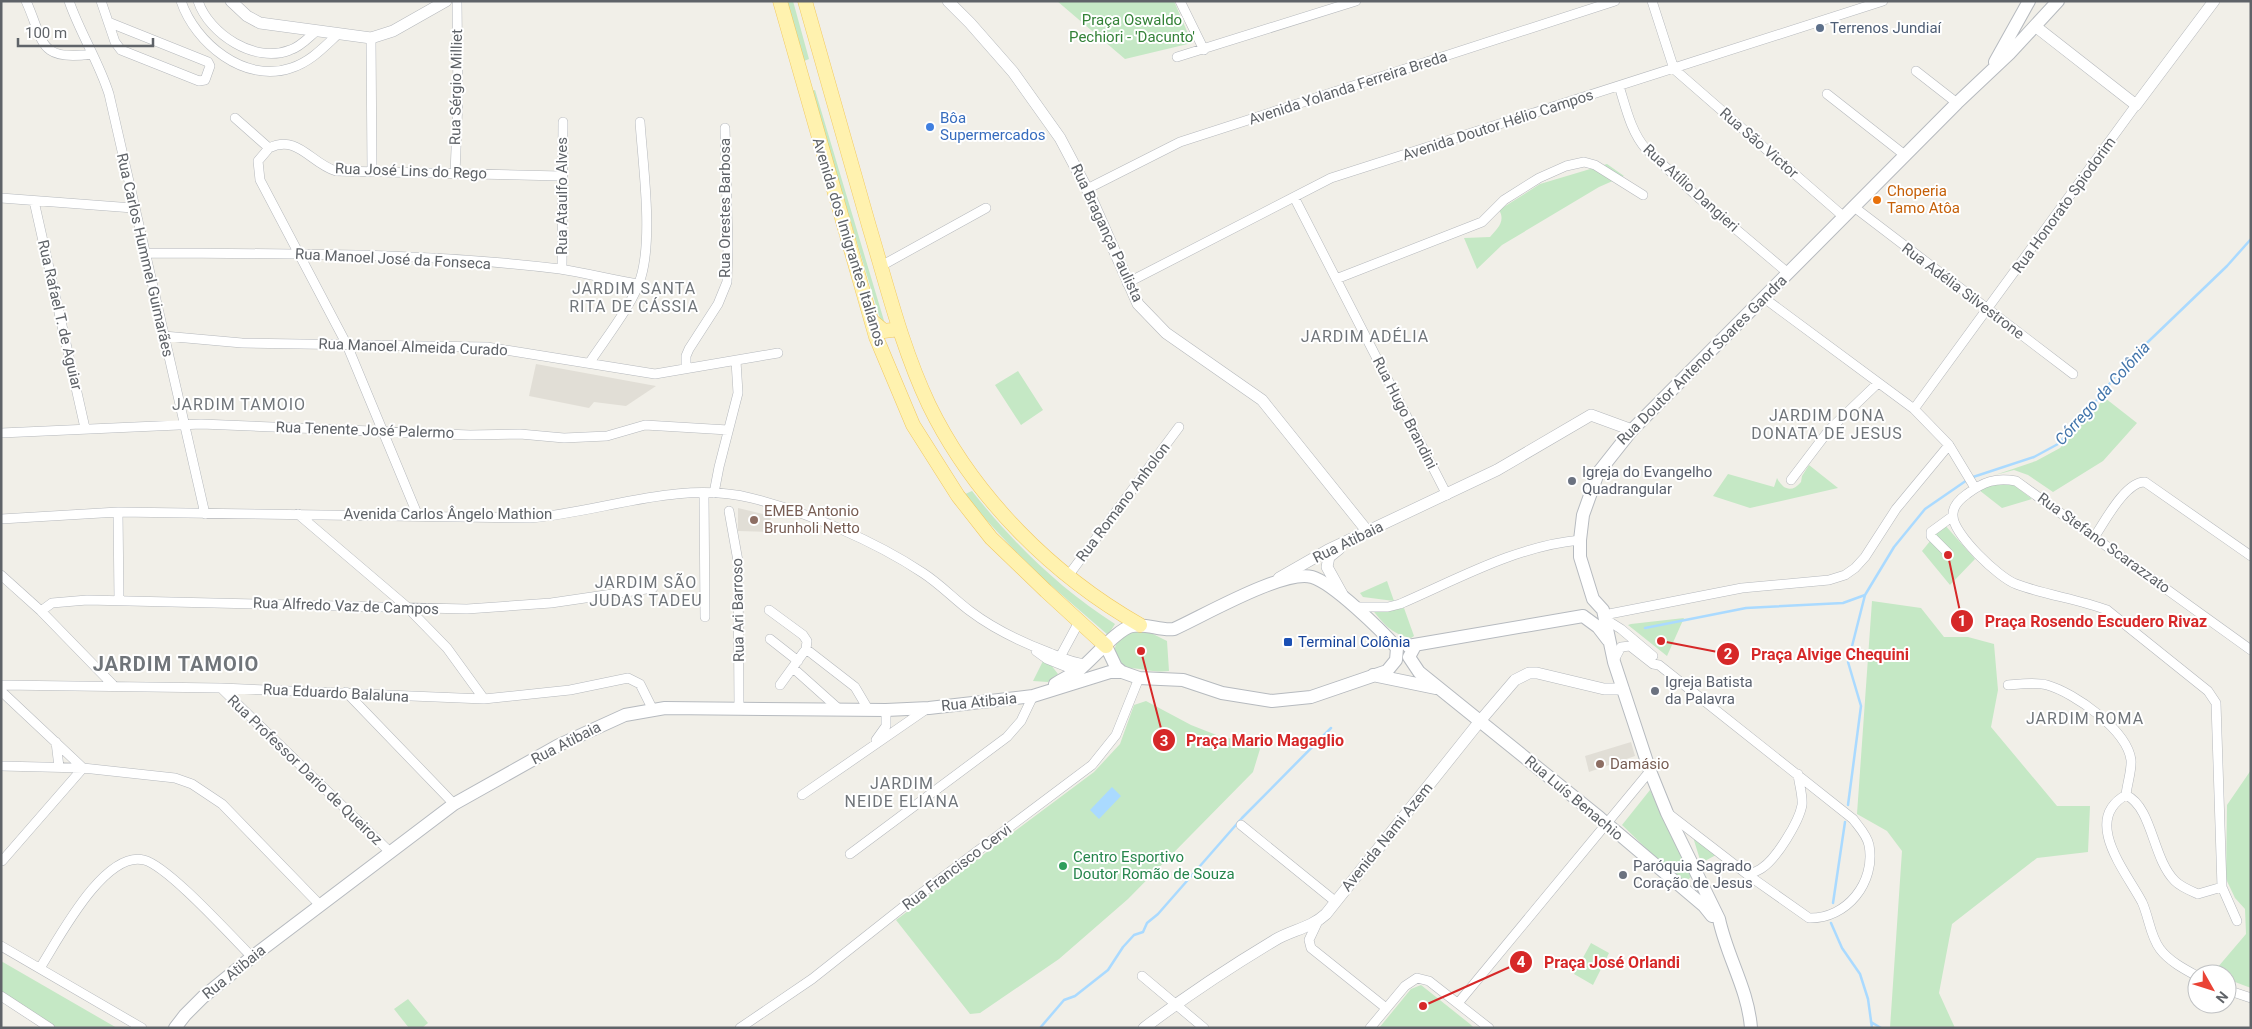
<svg xmlns="http://www.w3.org/2000/svg" width="2252" height="1029" viewBox="0 0 2252 1029" font-family="Roboto,sans-serif">
<style>
.education{fill:#e1ded6}
.green{fill:#c5e8c5}
.water{fill:#aadaff}
.lines{fill:none;stroke-linecap:round;stroke-linejoin:round}
.stream{stroke:#aadaff;stroke-width:2.5}
.minor-casing{stroke:#b5b8bc;stroke-width:10}
.tertiary-casing{stroke:#b5b8bc;stroke-width:12}
.secondary-casing{stroke:#b6babf;stroke-width:14}
.primary-casing{stroke:#f2c960;stroke-width:15}
.minor{stroke:#fff;stroke-width:9}
.tertiary{stroke:#fff;stroke-width:11}
.secondary{stroke:#fff;stroke-width:12}
.primary{stroke:#fff2af;stroke-width:14}
.service-dot{fill:#5c6f8a;stroke:#fff;stroke-width:2}
.shop-dot{fill:#3f7fe0;stroke:#fff;stroke-width:2}
.food-dot{fill:#e8710a;stroke:#fff;stroke-width:2}
.worship-dot{fill:#6b7280;stroke:#fff;stroke-width:2}
.education-dot{fill:#8d6e63;stroke:#fff;stroke-width:2}
.transit-dot{fill:#1a4fb4;stroke:#fff;stroke-width:2}
.leisure-dot{fill:#2e9e5b;stroke:#fff;stroke-width:2}
.labels{text-anchor:middle;stroke-width:4;stroke-linejoin:round;paint-order:stroke}
.park-label{font-size:15px;fill:#348238;stroke:#fff}
.service-label{font-size:15px;fill:#4e5e75;stroke:#fff;text-anchor:start}
.street-label{font-size:15px;fill:#5f6368;stroke:#fff}
.shop-label{font-size:15px;fill:#366cbe;stroke:#fff;text-anchor:start}
.food-label{font-size:15px;fill:#c56008;stroke:#fff;text-anchor:start}
.worship-label{font-size:15px;fill:#5b616d;stroke:#fff;text-anchor:start}
.education-label{font-size:15px;fill:#785e54;stroke:#fff;text-anchor:start}
.transit-label{font-size:15px;fill:#164399;stroke:#fff;text-anchor:start}
.leisure-label{font-size:15px;fill:#27864d;stroke:#fff;text-anchor:start}
.neighbourhood-label{font-size:16px;letter-spacing:1px;fill:#70757a;stroke:#fff}
.water-label{font-size:16px;font-style:italic;fill:#4174aa;stroke:#fff}
.district-label{font-size:20px;font-weight:bold;letter-spacing:1px;fill:#70757a;stroke:#fff}
.leader{fill:none;stroke:#d62828;stroke-width:2}
.callout-dot{fill:#d62828;stroke:#fff;stroke-width:2}
.mark-label{font-size:15px;text-anchor:middle;font-weight:bold;fill:#fff}
.callout-label{font-size:16px;text-anchor:middle;font-weight:bold;fill:#d62828;stroke:#fff;stroke-width:4;stroke-linejoin:round;paint-order:stroke}
</style>
<rect width="100%" height="100%" fill="#f1efe8"/>
<!-- education -->
<path class="education" d="M 536,364 L 656,386 L 626,406 L 594,402 L 589,408 L 529,396 Z
M 738,508 L 771,516 L 769,532 L 738,531 Z
M 1631,742 L 1635,756 L 1589,772 L 1585,756 Z"/>
<!-- green -->
<path class="green" d="M 786,1 L 793,1 L 809,59 L 804,61 Z
M 1057,1 L 1174,1 L 1192,43 L 1125,59 Z
M 815,90 L 885,324 L 882,325 L 811,91 Z
M 1607,164 L 1624,176 L 1599,187 L 1502,245 L 1477,269 L 1464,238 L 1490,237 C 1497,229 1506,221 1499,210 L 1540,184 Z
M 1018,371 L 1043,410 L 1021,425 L 995,385 Z
M 2105,398 L 2137,423 L 2103,461 L 2053,492 L 2028,475 L 2014,470 L 1995,475 L 2036,461 L 2060,448 Z
M 1809,465 L 1838,488 L 1750,508 L 1713,496 L 1728,474 L 1774,487 L 1777,478 C 1783,490 1792,493 1801,482 L 1802,476 Z
M 2000,483 L 2014,485 L 2032,499 L 2002,508 L 1979,490 L 1987,485 Z
M 972,491 C 1012,542 1060,589 1115,624 L 1108,635 L 1032,569 L 963,495 Z
M 1944,524 L 1975,559 L 1950,585 L 1922,551 Z
M 1387,581 L 1394,601 L 1363,597 L 1360,593 Z
M 1872,601 L 1921,608 L 1944,637 L 1968,637 L 1994,644 L 1998,690 L 1991,727 L 2057,806 L 2090,806 L 2088,852 L 2037,858 L 1952,924 L 1939,993 L 1955,1028 L 1890,1028 L 1902,851 L 1887,831 L 1857,814 Z
M 1371,608 L 1383,610 L 1404,608 L 1414,636 L 1411,638 C 1391,634 1383,623 1371,608 Z
M 1684,618 L 1667,656 L 1628,625 L 1631,624 Z
M 1135,630 L 1151,633 L 1167,641 L 1169,671 C 1153,673 1139,667 1122,668 L 1113,654 L 1118,638 Z
M 1043,661 L 1051,665 L 1058,674 L 1048,682 L 1033,681 Z
M 1146,701 L 1191,725 L 1224,738 L 1256,740 L 1260,749 L 1253,772 L 1128,899 L 1059,959 L 980,1013 L 970,1014 L 896,920 L 1094,772 L 1120,744 L 1134,705 Z
M 2251,770 L 2251,988 L 2227,979 L 2227,974 L 2212,974 L 2246,934 L 2245,909 L 2235,898 L 2226,879 L 2227,805 Z
M 1650,790 L 1691,877 L 1683,884 L 1622,825 Z
M 1693,837 L 1716,855 L 1701,863 Z
M 1591,943 L 1609,953 L 1593,985 L 1574,974 Z
M 1,961 L 117,1028 L 56,1028 L 1,992 Z
M 1421,985 L 1470,1024 L 1474,1028 L 1379,1028 L 1411,989 Z
M 408,999 L 428,1023 L 422,1028 L 409,1028 L 394,1009 Z"/>
<!-- water -->
<path class="water" d="M 1112,787 L 1121,796 L 1099,819 L 1090,810 Z"/>
<g class="lines">
<!-- stream -->
<path class="stream" d="M 1645,628 L 1746,608 L 1843,603 L 1865,595 L 1894,547 L 1925,509 L 1970,478 L 2034,457 L 2058,444 L 2093,405 L 2125,364 L 2227,266 L 2251,239
M 1848,805 L 1861,706 L 1848,662 L 1865,595
M 1833,903 L 1845,822
M 1831,923 L 1842,948 L 1860,974 L 1868,999 L 1872,1028
M 1871,1022 L 1881,1028
M 1040,1028 L 1064,1000 L 1075,996 L 1108,970 L 1123,947 L 1134,935 L 1143,932 L 1147,923 L 1158,914 L 1242,818 L 1331,728"/>
<!-- minor casing -->
<g class="minor-casing">
<path id="minor" d="M 26,1 C 44,40 37,62 91,54
M 69,1 C 80,33 99,62 109,94 L 205,514
M 101,1 L 115,42 L 121,50 L 199,81 L 205,80 L 210,66 L 208,62 L 108,22
M 181,1 C 195,43 245,84 291,68 C 310,62 323,48 337,35
M 198,1 C 209,34 255,64 290,50 C 300,47 307,39 315,32
M 1180,1 L 1204,50
M 1652,1 L 1674,69 L 1844,217
M 371,38 L 372,172
M 1177,57 L 1356,1
M 1916,71 L 1957,103
M 1619,86 C 1626,108 1631,132 1646,149 L 1700,199 L 1788,273
M 1827,94 L 1906,156
M 235,118 L 269,148 L 258,161 L 260,180 L 347,345 L 418,516
M 269,148 C 298,134 310,163 336,171 L 561,176
M 455,174 L 458,99 L 457,1
M 1087,189 L 1180,142 L 1615,1
M 1294,197 L 1447,495
M 1,198 L 133,208
M 34,201 L 85,428
M 1854,207 L 2073,374
M 145,253 C 283,254 423,252 560,269 C 586,273 612,280 638,284
M 881,266 L 986,208
M 562,269 L 563,122
M 1336,279 L 1482,222 L 1504,200 L 1539,178 L 1566,166 L 1584,162 L 1595,165 L 1643,195
M 1127,283 L 1331,178 L 1883,1
M 1764,298 L 1914,409 L 1949,445 L 1975,488
M 164,336 L 242,343 L 487,347 L 655,374 L 778,353
M 590,362 C 605,339 634,303 641,277 C 653,236 643,166 640,122
M 686,368 L 686,356 L 689,349 L 718,304 L 727,282 L 728,246 L 725,128
M 1914,409 L 2136,105
M 1,433 L 201,424 L 470,435 L 520,434 L 564,438 L 607,436 L 645,425 L 728,430
M 1791,480 L 1829,430 L 1878,383
M 714,493 L 719,467 L 738,393 L 736,361
M 704,494 L 705,617
M 729,511 L 738,561 L 739,709
M 118,512 L 119,600
M 298,514 L 406,606 L 447,648 L 484,699
M 1,519 L 118,512 L 530,518 C 604,512 677,480 751,498 C 807,512 875,541 923,573 C 940,584 954,599 970,611 C 995,630 1021,642 1050,653 C 1062,658 1073,663 1086,664
M 2095,536 C 2105,521 2126,481 2145,482 L 2251,556
M 1948,553 L 1931,536 L 1931,532 L 1953,516
M 1,575 L 41,611 L 114,686
M 1068,576 L 1179,427
M 1355,607 L 1388,607 L 1400,604 C 1458,579 1516,546 1580,540
M 769,610 L 803,635 L 807,641 L 806,649 L 855,687 L 868,709
M 41,611 L 52,603 L 87,600 L 467,609 L 551,603 L 653,588
M 1604,615 L 1742,588 L 1829,580 L 1845,575 L 1855,568 L 1865,557 L 1896,509 L 1949,445
M 1605,619 L 1621,629 L 1653,656
M 770,639 L 798,661
M 1036,651 L 1047,659 L 1077,671
M 1060,657 L 1080,620
M 1614,660 L 1621,647 L 1630,646 L 1653,664 L 1659,665 L 1853,819 C 1859,827 1867,835 1869,845 C 1876,882 1847,919 1809,918 L 1748,875 L 1669,814
M 793,668 L 840,710
M 1,685 L 221,688 L 484,699 L 570,690 L 628,678 L 640,684 L 652,708
M 780,685 L 806,649
M 2008,685 C 2021,684 2035,682 2047,685 C 2075,693 2127,730 2131,760 C 2132,770 2127,784 2126,795
M 221,688 L 390,852
M 1,691 L 83,768
M 346,692 L 454,804
M 876,740 L 886,726 L 886,710
M 56,742 L 59,767
M 1,766 L 83,768 L 175,778 L 192,784 L 222,804 L 319,904
M 802,795 L 928,708
M 2126,795 C 2081,820 2127,873 2142,902 C 2149,917 2150,936 2160,949 C 2169,961 2184,969 2197,976
M 2126,795 C 2153,808 2152,858 2175,881 C 2181,887 2191,891 2198,894 L 2222,887
M 1241,825 L 1336,902
M 850,854 L 1007,737 L 1021,721 L 1033,696
M 2,861 L 83,768
M 1748,875 C 1752,873 1758,871 1762,868 C 1776,859 1799,822 1802,805 C 1803,796 1799,784 1798,774
M 2237,921 L 2222,887 L 2216,703 L 2208,691 L 2107,610 C 2078,599 2045,595 2016,584 C 1999,578 1953,534 1953,516 C 1952,507 1960,499 1967,494 C 1983,482 1996,477 2016,481 L 2251,650
M 1317,923 L 1309,940 L 1311,948 L 1386,1008
M 1,946 L 142,1028
M 40,968 C 58,940 104,850 144,860 C 168,866 231,936 252,957
M 1142,976 L 1204,1028
M 2227,990 L 2251,998
M 1,996 L 50,1028
M 1459,1002 L 1650,771
M 740,1028 L 812,979 L 903,907 L 1092,765 L 1116,735 L 1139,678
M 1370,1028 L 1405,986 L 1417,978 L 1429,981 L 1489,1028"/>
</g>
<!-- tertiary casing -->
<g class="tertiary-casing">
<path id="tertiary" d="M 231,1 L 247,16 L 260,23 L 371,38 L 393,31 L 446,1
M 948,1 L 970,23 L 1013,72 L 1060,138 L 1087,189 L 1138,304 L 1166,333 L 1262,400 L 1368,532
M 2035,26 L 2136,105 L 2214,1
M 1339,549 L 1329,557 L 1327,567 L 1342,594
M 1279,578 L 1328,550 L 1497,470 L 1591,415 L 1632,430
M 1144,1028 C 1186,996 1230,967 1275,940 C 1292,930 1311,928 1326,914 L 1480,721 L 1515,680 L 1529,673 L 1537,673 L 1604,689 L 1623,689"/>
</g>
<!-- secondary casing -->
<g class="secondary-casing">
<path id="secondary" d="M 1995,62 L 2029,1
M 1583,616 L 1598,627 L 1608,640
M 1106,646 L 1116,667 L 1122,672
M 1408,646 L 1583,616
M 1415,646 L 1409,657 L 1419,672 L 1600,818 L 1704,906 L 1712,916
M 1373,675 L 1436,688
M 1055,684 C 1063,679 1071,675 1079,670 C 1093,659 1117,629 1132,626 C 1147,623 1160,631 1174,629 C 1203,616 1284,569 1312,577 C 1333,583 1381,630 1397,648
M 175,1028 L 185,1015 L 203,997 L 252,957 L 454,804 L 559,745 L 625,715 L 665,708 L 886,710 L 929,708 L 1033,696 L 1110,672 L 1122,672 L 1139,678 L 1183,680 L 1222,693 L 1272,701 L 1311,697 L 1387,671 L 1396,660 L 1397,648
M 1751,1028 C 1748,989 1727,957 1719,919 L 1667,813 L 1650,771 L 1614,662 L 1603,610 L 1593,599 L 1580,557 L 1580,540 L 1583,515 L 1598,473 L 1632,430 L 1957,103 L 2009,54 L 2058,1"/>
</g>
<!-- primary casing -->
<g class="primary-casing">
<path id="primary" d="M 780,1 L 876,337 L 913,425 L 958,496 L 991,538 L 1046,591 L 1106,646
M 805,1 C 826,76 847,151 869,226 C 887,286 902,348 929,405 C 974,497 1052,575 1140,625
M 871,320 L 884,331 L 899,329"/>
</g>
<!-- minor -->
<use href="#minor" class="minor"/>
<!-- tertiary -->
<use href="#tertiary" class="tertiary"/>
<!-- secondary -->
<use href="#secondary" class="secondary"/>
<!-- primary -->
<use href="#primary" class="primary"/>
</g>
<!-- markers -->
<circle class="service-dot" cx="1820" cy="28" r="5"/>
<circle class="shop-dot" cx="930" cy="127" r="5"/>
<circle class="food-dot" cx="1877" cy="200" r="5"/>
<g class="worship-dot">
<circle cx="1572" cy="481" r="5"/>
<circle cx="1655" cy="691" r="5"/>
<circle cx="1623" cy="875" r="5"/>
</g>
<g class="education-dot">
<circle cx="754" cy="520" r="5"/>
<circle cx="1600" cy="764" r="5"/>
</g>
<rect class="transit-dot" x="1283" y="637" width="10" height="10" rx="2.5"/>
<circle class="leisure-dot" cx="1063" cy="866" r="5"/>
<g class="labels">
<!-- park labels -->
<g class="park-label">
<text x="1132" y="25">Praça Oswaldo<tspan x="1132" dy="17">Pechiori - 'Dacunto'</tspan></text>
</g>
<!-- service labels -->
<g class="service-label">
<text x="1830" y="33">Terrenos Jundiaí</text>
</g>
<!-- street labels -->
<g class="street-label">
<text transform="translate(456 87) rotate(-89)" y="5">Rua Sérgio Milliet</text>
<text transform="translate(1348 88) rotate(-18)" y="5">Avenida Yolanda Ferreira Breda</text>
<text transform="translate(1498 125) rotate(-18)" y="5">Avenida Doutor Hélio Campos</text>
<text transform="translate(1759 143) rotate(41)" y="5">Rua São Victor</text>
<text transform="translate(411 171) rotate(2)" y="5">Rua José Lins do Rego</text>
<text transform="translate(1691 188) rotate(42)" y="5">Rua Atílio Dangieri</text>
<text transform="translate(562 196) rotate(-90)" y="5">Rua Ataulfo Alves</text>
<text transform="translate(2064 205) rotate(-54)" y="5">Rua Honorato Spiodorim</text>
<text transform="translate(725 208) rotate(-90)" y="5">Rua Orestes Barbosa</text>
<text transform="translate(1107 233) rotate(65)" y="5">Rua Bragança Paulista</text>
<text transform="translate(849 242) rotate(73)" y="5">Avenida dos Imigrantes Italianos</text>
<text transform="translate(145 255) rotate(77)" y="5">Rua Carlos Hummel Guimarães</text>
<text transform="translate(393 259) rotate(3)" y="5">Rua Manoel José da Fonseca</text>
<text transform="translate(1963 291) rotate(37)" y="5">Rua Adélia Silvestrone</text>
<text transform="translate(60 315) rotate(77)" y="5">Rua Rafael T. de Aguiar</text>
<text transform="translate(413 347) rotate(2)" y="5">Rua Manoel Almeida Curado</text>
<text transform="translate(1702 360) rotate(-45)" y="5">Rua Doutor Antenor Soares Gandra</text>
<text transform="translate(1405 413) rotate(63)" y="5">Rua Hugo Brandini</text>
<text transform="translate(365 430) rotate(2)" y="5">Rua Tenente José Palermo</text>
<text transform="translate(1123 502) rotate(-53)" y="5">Rua Romano Anholon</text>
<text x="448" y="519">Avenida Carlos Ângelo Mathion</text>
<text transform="translate(1348 542) rotate(-26)" y="5">Rua Atibaia</text>
<text transform="translate(2104 543) rotate(36)" y="5">Rua Stefano Scarazzato</text>
<text transform="translate(346 606) rotate(2)" y="5">Rua Alfredo Vaz de Campos</text>
<text transform="translate(738 610) rotate(-91)" y="5">Rua Ari Barroso</text>
<text transform="translate(336 693) rotate(3)" y="5">Rua Eduardo Balaluna</text>
<text transform="translate(979 702) rotate(-6)" y="5">Rua Atibaia</text>
<text transform="translate(566 743) rotate(-27)" y="5">Rua Atibaia</text>
<text transform="translate(305 770) rotate(44)" y="5">Rua Professor Dario de Queiroz</text>
<text transform="translate(1574 798) rotate(40)" y="5">Rua Luís Benachio</text>
<text transform="translate(1387 837) rotate(-51)" y="5">Avenida Nami Azem</text>
<text transform="translate(957 867) rotate(-37)" y="5">Rua Francisco Cervi</text>
<text transform="translate(234 972) rotate(-39)" y="5">Rua Atibaia</text>
</g>
<!-- shop labels -->
<g class="shop-label">
<text x="940" y="123">Bôa<tspan x="940" dy="17">Supermercados</tspan></text>
</g>
<!-- food labels -->
<g class="food-label">
<text x="1887" y="196">Choperia<tspan x="1887" dy="17">Tamo Atôa</tspan></text>
</g>
<!-- worship labels -->
<g class="worship-label">
<text x="1582" y="477">Igreja do Evangelho<tspan x="1582" dy="17">Quadrangular</tspan></text>
<text x="1665" y="687">Igreja Batista<tspan x="1665" dy="17">da Palavra</tspan></text>
<text x="1633" y="871">Paróquia Sagrado<tspan x="1633" dy="17">Coração de Jesus</tspan></text>
</g>
<!-- education labels -->
<g class="education-label">
<text x="764" y="516">EMEB Antonio<tspan x="764" dy="17">Brunholi Netto</tspan></text>
<text x="1610" y="769">Damásio</text>
</g>
<!-- transit labels -->
<g class="transit-label">
<text x="1298" y="647">Terminal Colônia</text>
</g>
<!-- leisure labels -->
<g class="leisure-label">
<text x="1073" y="862">Centro Esportivo<tspan x="1073" dy="17">Doutor Romão de Souza</tspan></text>
</g>
<!-- neighbourhood labels -->
<g class="neighbourhood-label">
<text x="634" y="294">JARDIM SANTA<tspan x="634" dy="18">RITA DE CÁSSIA</tspan></text>
<text x="1365" y="342">JARDIM ADÉLIA</text>
<text x="239" y="410">JARDIM TAMOIO</text>
<text x="1827" y="421">JARDIM DONA<tspan x="1827" dy="18">DONATA DE JESUS</tspan></text>
<text x="646" y="588">JARDIM SÃO<tspan x="646" dy="18">JUDAS TADEU</tspan></text>
<text x="2085" y="724">JARDIM ROMA</text>
<text x="902" y="789">JARDIM<tspan x="902" dy="18">NEIDE ELIANA</tspan></text>
</g>
<!-- water labels -->
<g class="water-label">
<text transform="translate(2102 393) rotate(-48)" y="6">Córrego da Colônia</text>
</g>
<!-- district labels -->
<g class="district-label">
<text x="176" y="671">JARDIM TAMOIO</text>
</g>
</g>
<!-- callouts -->
<path class="leader" d="M1948 555L1962 621M1661 641L1728 654M1141 651L1164 740M1423 1006L1521 962"/>
<g class="callout-dot">
<circle cx="1948" cy="555" r="5"/>
<circle cx="1661" cy="641" r="5"/>
<circle cx="1141" cy="651" r="5"/>
<circle cx="1423" cy="1006" r="5"/>
<circle cx="1962" cy="621" r="12"/>
<circle cx="1728" cy="654" r="12"/>
<circle cx="1164" cy="740" r="12"/>
<circle cx="1521" cy="962" r="12"/>
</g>
<g class="mark-label">
<text x="1962" y="626">1</text>
<text x="1728" y="659">2</text>
<text x="1164" y="746">3</text>
<text x="1521" y="967">4</text>
</g>
<g class="callout-label">
<text x="2096" y="627">Praça Rosendo Escudero Rivaz</text>
<text x="1830" y="660">Praça Alvige Chequini</text>
<text x="1265" y="746">Praça Mario Magaglio</text>
<text x="1612" y="968">Praça José Orlandi</text>
</g>
<!-- border -->
<rect width="2252" height="1029" fill="none" stroke="#5f6368" stroke-width="5"/>
<!-- north arrow -->
<g transform="translate(2212 989) rotate(129)"><circle r="24" fill="#ffffff" stroke="#bfc1c3"/>
<path d="M0-4L9 19L0 12L-9 19Z" fill="#ea4335"/>
<text y="-8" font-size="14" font-weight="bold" text-anchor="middle" fill="#5f6368">N</text>
</g>
<!-- scale -->
<path d="M18 38v8h135v-8" fill="none" stroke="#5f6368" stroke-width="2.5"/>
<text x="25" y="38" font-size="15" fill="#5f6368" stroke="#ffffff" stroke-width="4" paint-order="stroke">100 m</text>
</svg>
